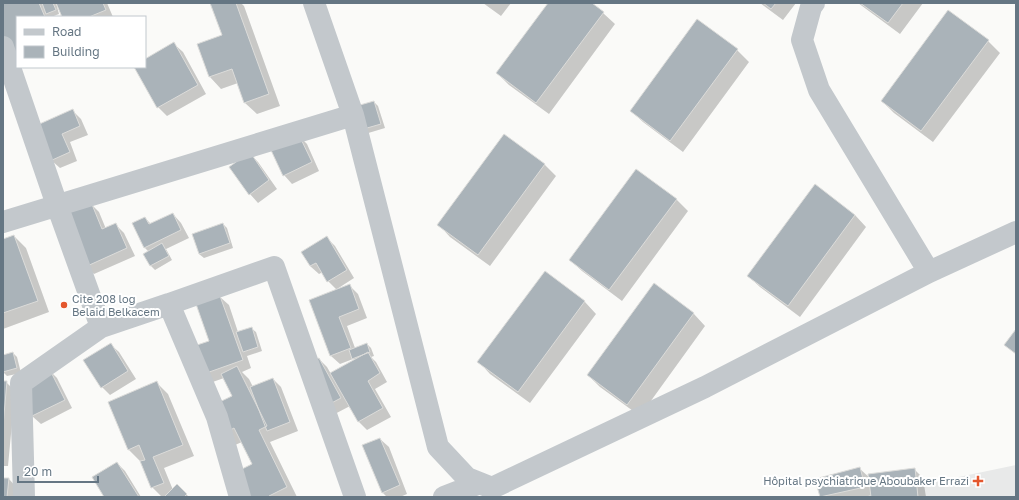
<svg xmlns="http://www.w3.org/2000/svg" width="1019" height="500" viewBox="0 0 1019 500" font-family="'Golos Text',sans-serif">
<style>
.built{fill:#e8e9e9}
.shadow{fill:#0003}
.building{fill:#aab3b9;stroke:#dcdcda}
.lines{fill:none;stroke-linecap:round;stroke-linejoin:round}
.street{stroke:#c3c8cc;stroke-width:22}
.poi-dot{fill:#e4572e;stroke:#fff;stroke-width:1.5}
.labels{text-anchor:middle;stroke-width:4;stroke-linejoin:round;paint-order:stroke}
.poi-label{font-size:11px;fill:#657683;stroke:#fff;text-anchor:start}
</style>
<rect width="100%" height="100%" fill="#fafaf8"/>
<!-- built -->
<path class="built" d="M 1016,465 L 1016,497 L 863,497 Z"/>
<!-- shadow -->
<path class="shadow" d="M 3,3 L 56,3 L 59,14 L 51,17 L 17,17 L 17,56 Z
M 57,3 L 107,3 L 113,17 L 63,17 Z
M 211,3 L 241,3 L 244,6 L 280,106 L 257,114 L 245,103 L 238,83 L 221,89 L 210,77 L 198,45 L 223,36 Z
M 483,3 L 511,3 L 501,16 Z
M 549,3 L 590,3 L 603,13 L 615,24 L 549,114 L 509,85 L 497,73 Z
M 760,3 L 796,3 L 783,20 Z
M 858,3 L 923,3 L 900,34 Z
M 988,41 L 1000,53 L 933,142 L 894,113 L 882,101 Z
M 174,44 L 183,52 L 206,94 L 167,116 L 158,107 L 136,67 L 145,67 L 145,60 Z
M 737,50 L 749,62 L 683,152 L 643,122 L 631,111 Z
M 374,102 L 378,106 L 385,128 L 365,134 Z
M 72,110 L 81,119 L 88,135 L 70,142 L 77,161 L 60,168 L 51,160 L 37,126 Z
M 504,135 L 545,165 L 556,176 L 490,266 L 450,237 L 439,225 Z
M 299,136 L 307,144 L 319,171 L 292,184 L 284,175 Z
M 250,154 L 258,162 L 277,189 L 258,203 L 250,194 Z
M 676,199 L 688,211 L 622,301 L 582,271 L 570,260 Z
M 91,204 L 99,212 L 106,229 L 116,225 L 124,233 L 135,256 L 94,274 L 85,266 Z
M 173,214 L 181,223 L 189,238 L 166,249 L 172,260 L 155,270 L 151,266 L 149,252 L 144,247 L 145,218 L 151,224 Z
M 855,215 L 866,227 L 800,317 L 760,287 L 748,276 Z
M 223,224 L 227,228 L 233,248 L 204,258 L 199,254 Z
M 14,236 L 26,248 L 49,312 L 3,329 L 3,241 Z
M 327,238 L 335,246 L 354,278 L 337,289 L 337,290 L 349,285 L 358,294 L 367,318 L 347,326 L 355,348 L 367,344 L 371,348 L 374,356 L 371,357 L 376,362 L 387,382 L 375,389 L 391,417 L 367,430 L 359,422 L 350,406 L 331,416 L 319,359 L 327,367 L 331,374 L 355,360 L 353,359 L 340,364 L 331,356 L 310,301 L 337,290 L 328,281 L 323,272 L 319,274 L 310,266 Z
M 545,272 L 585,302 L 596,314 L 530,403 L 490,374 L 479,362 Z
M 654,285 L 694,314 L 705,326 L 640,416 L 600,387 L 588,375 Z
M 220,297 L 229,305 L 238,332 L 251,328 L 256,332 L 262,351 L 247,356 L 251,368 L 242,372 L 249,379 L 253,387 L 273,379 L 281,387 L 298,431 L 270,442 L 297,497 L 244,497 L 253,464 L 242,442 L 235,445 L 224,433 L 233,397 L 224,378 L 207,384 L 210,341 Z
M 110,344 L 119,352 L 136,379 L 110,395 L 102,387 Z
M 13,353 L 17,357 L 21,373 L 7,376 L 3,372 L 3,356 Z
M 49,370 L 57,378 L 72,408 L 41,424 L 32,416 Z
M 3,382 L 6,382 L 15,391 L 8,466 L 3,466 Z
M 157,383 L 168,394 L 194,456 L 164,468 L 173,490 L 177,485 L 189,497 L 162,497 L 152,487 L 141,461 L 140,461 L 128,449 Z
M 380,439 L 389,447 L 407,494 L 400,497 L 387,497 L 382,492 Z
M 117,463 L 125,471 L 141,497 L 105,497 Z
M 860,469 L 870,478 L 915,470 L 923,478 L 926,497 L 872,497 L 872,495 L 864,497 L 821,497 L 816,479 Z
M 3,479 L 9,479 L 17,488 L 16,497 L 3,497 Z"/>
<!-- building -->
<path class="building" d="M 3,3 L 39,3 L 45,17 L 17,17 L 17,51 L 13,53 L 3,38 Z
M 42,3 L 53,3 L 56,10 L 46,14 Z
M 56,3 L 103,3 L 106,10 L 89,17 L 62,17 Z
M 210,3 L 236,3 L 269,94 L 244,103 L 232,69 L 209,77 L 197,44 L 222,35 Z
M 548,3 L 592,3 L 604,12 L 536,103 L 496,73 Z
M 763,3 L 776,3 L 771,9 Z
M 860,3 L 903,3 L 888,23 Z
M 948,10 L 989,40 L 921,131 L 881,101 Z
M 697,19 L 738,49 L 670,141 L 630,111 Z
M 174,42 L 198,85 L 157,108 L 134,67 L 145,67 L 145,59 Z
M 374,101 L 381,124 L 360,130 L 353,107 Z
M 73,109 L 80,126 L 62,134 L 70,152 L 50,161 L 35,126 Z
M 504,134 L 545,164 L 478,255 L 437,225 Z
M 299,135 L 312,162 L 283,176 L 270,148 Z
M 250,152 L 269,180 L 249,195 L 229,167 Z
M 636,169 L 677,199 L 609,290 L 569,260 Z
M 815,184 L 855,215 L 788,306 L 747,276 Z
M 91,202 L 102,229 L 116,223 L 127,248 L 85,267 L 53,219 Z
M 173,213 L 181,230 L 144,248 L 132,223 L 145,217 L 149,224 Z
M 223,223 L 230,243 L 199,254 L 192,234 Z
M 14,235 L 38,301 L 3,313 L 3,239 Z
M 327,236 L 347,270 L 327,282 L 316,263 L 310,266 L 301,252 Z
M 162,243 L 169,256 L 150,266 L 143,254 Z
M 545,271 L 585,301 L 518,392 L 477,362 Z
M 654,283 L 694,313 L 627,405 L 587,375 Z
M 350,284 L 359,309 L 339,317 L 351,348 L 330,356 L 309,300 Z
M 220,296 L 243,360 L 198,376 L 188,348 L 209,341 L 196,304 Z
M 252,327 L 258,347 L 243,352 L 236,332 Z
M 1016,329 L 1016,354 L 1004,345 Z
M 111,343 L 128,371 L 101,388 L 83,360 Z
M 367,343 L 370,352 L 352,359 L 349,350 Z
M 13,352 L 17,368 L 3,372 L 3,355 Z
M 368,352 L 380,373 L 368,381 L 383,408 L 358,422 L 330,373 Z
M 319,358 L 341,398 L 322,408 L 300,368 Z
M 237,366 L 267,426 L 259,430 L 287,487 L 269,496 L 269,497 L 243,497 L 232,474 L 252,464 L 234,428 L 223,434 L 209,407 L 232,396 L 221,374 Z
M 49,368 L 65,400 L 32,416 L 16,385 Z
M 273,378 L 290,422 L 267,431 L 250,387 Z
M 3,381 L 7,381 L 3,426 Z
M 157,381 L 183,445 L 153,457 L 164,483 L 151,488 L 140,461 L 145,460 L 139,445 L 128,450 L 108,402 Z
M 380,438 L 400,485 L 382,493 L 362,445 Z
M 117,462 L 139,497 L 104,497 L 92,477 Z
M 860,467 L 865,487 L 820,497 L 815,479 Z
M 915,468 L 918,497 L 871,497 L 868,474 Z
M 3,478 L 9,478 L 7,497 L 3,497 Z
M 177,484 L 187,494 L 184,497 L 164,497 Z"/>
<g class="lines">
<!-- street -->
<path class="street" d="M 314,3 L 353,115 L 438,447 L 467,478 L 492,488 L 705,387 L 929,272 L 1016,232
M 814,3 L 811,7 L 802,40 L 819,90 L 929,272
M 3,47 L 57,205 L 101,327 L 169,304
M 3,222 L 353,115
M 24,497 L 21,383 L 101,327
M 240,497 L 217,417 L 169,304 L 274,267 L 355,497
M 444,497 L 480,483"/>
</g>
<!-- markers -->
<g class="poi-dot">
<circle cx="64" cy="305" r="4"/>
<path d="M976 475h4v4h4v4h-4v4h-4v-4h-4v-4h4z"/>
</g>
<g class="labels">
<!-- poi labels -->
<g class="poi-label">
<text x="72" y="303">Cite 208 log<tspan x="72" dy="13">Belaid Belkacem</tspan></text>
<text x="969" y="485" text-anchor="end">Hôpital psychiatrique Aboubaker Errazi</text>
</g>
</g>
<!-- border -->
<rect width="1019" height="500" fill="none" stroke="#657683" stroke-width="8"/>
<!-- legend -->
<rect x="16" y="16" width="130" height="52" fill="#ffffff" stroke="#c1c8cd"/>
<rect x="24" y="29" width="20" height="6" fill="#c3c8cc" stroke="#c1c8cd"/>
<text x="52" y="36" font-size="12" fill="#657683">Road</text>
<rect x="24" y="46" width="20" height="12" fill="#aab3b9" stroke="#c1c8cd"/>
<text x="52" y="56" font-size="12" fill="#657683">Building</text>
<!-- scale -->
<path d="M18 476v6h80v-6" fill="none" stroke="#657683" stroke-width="2"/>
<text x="24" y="476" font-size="12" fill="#657683" stroke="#ffffff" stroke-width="3" paint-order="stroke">20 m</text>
</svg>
